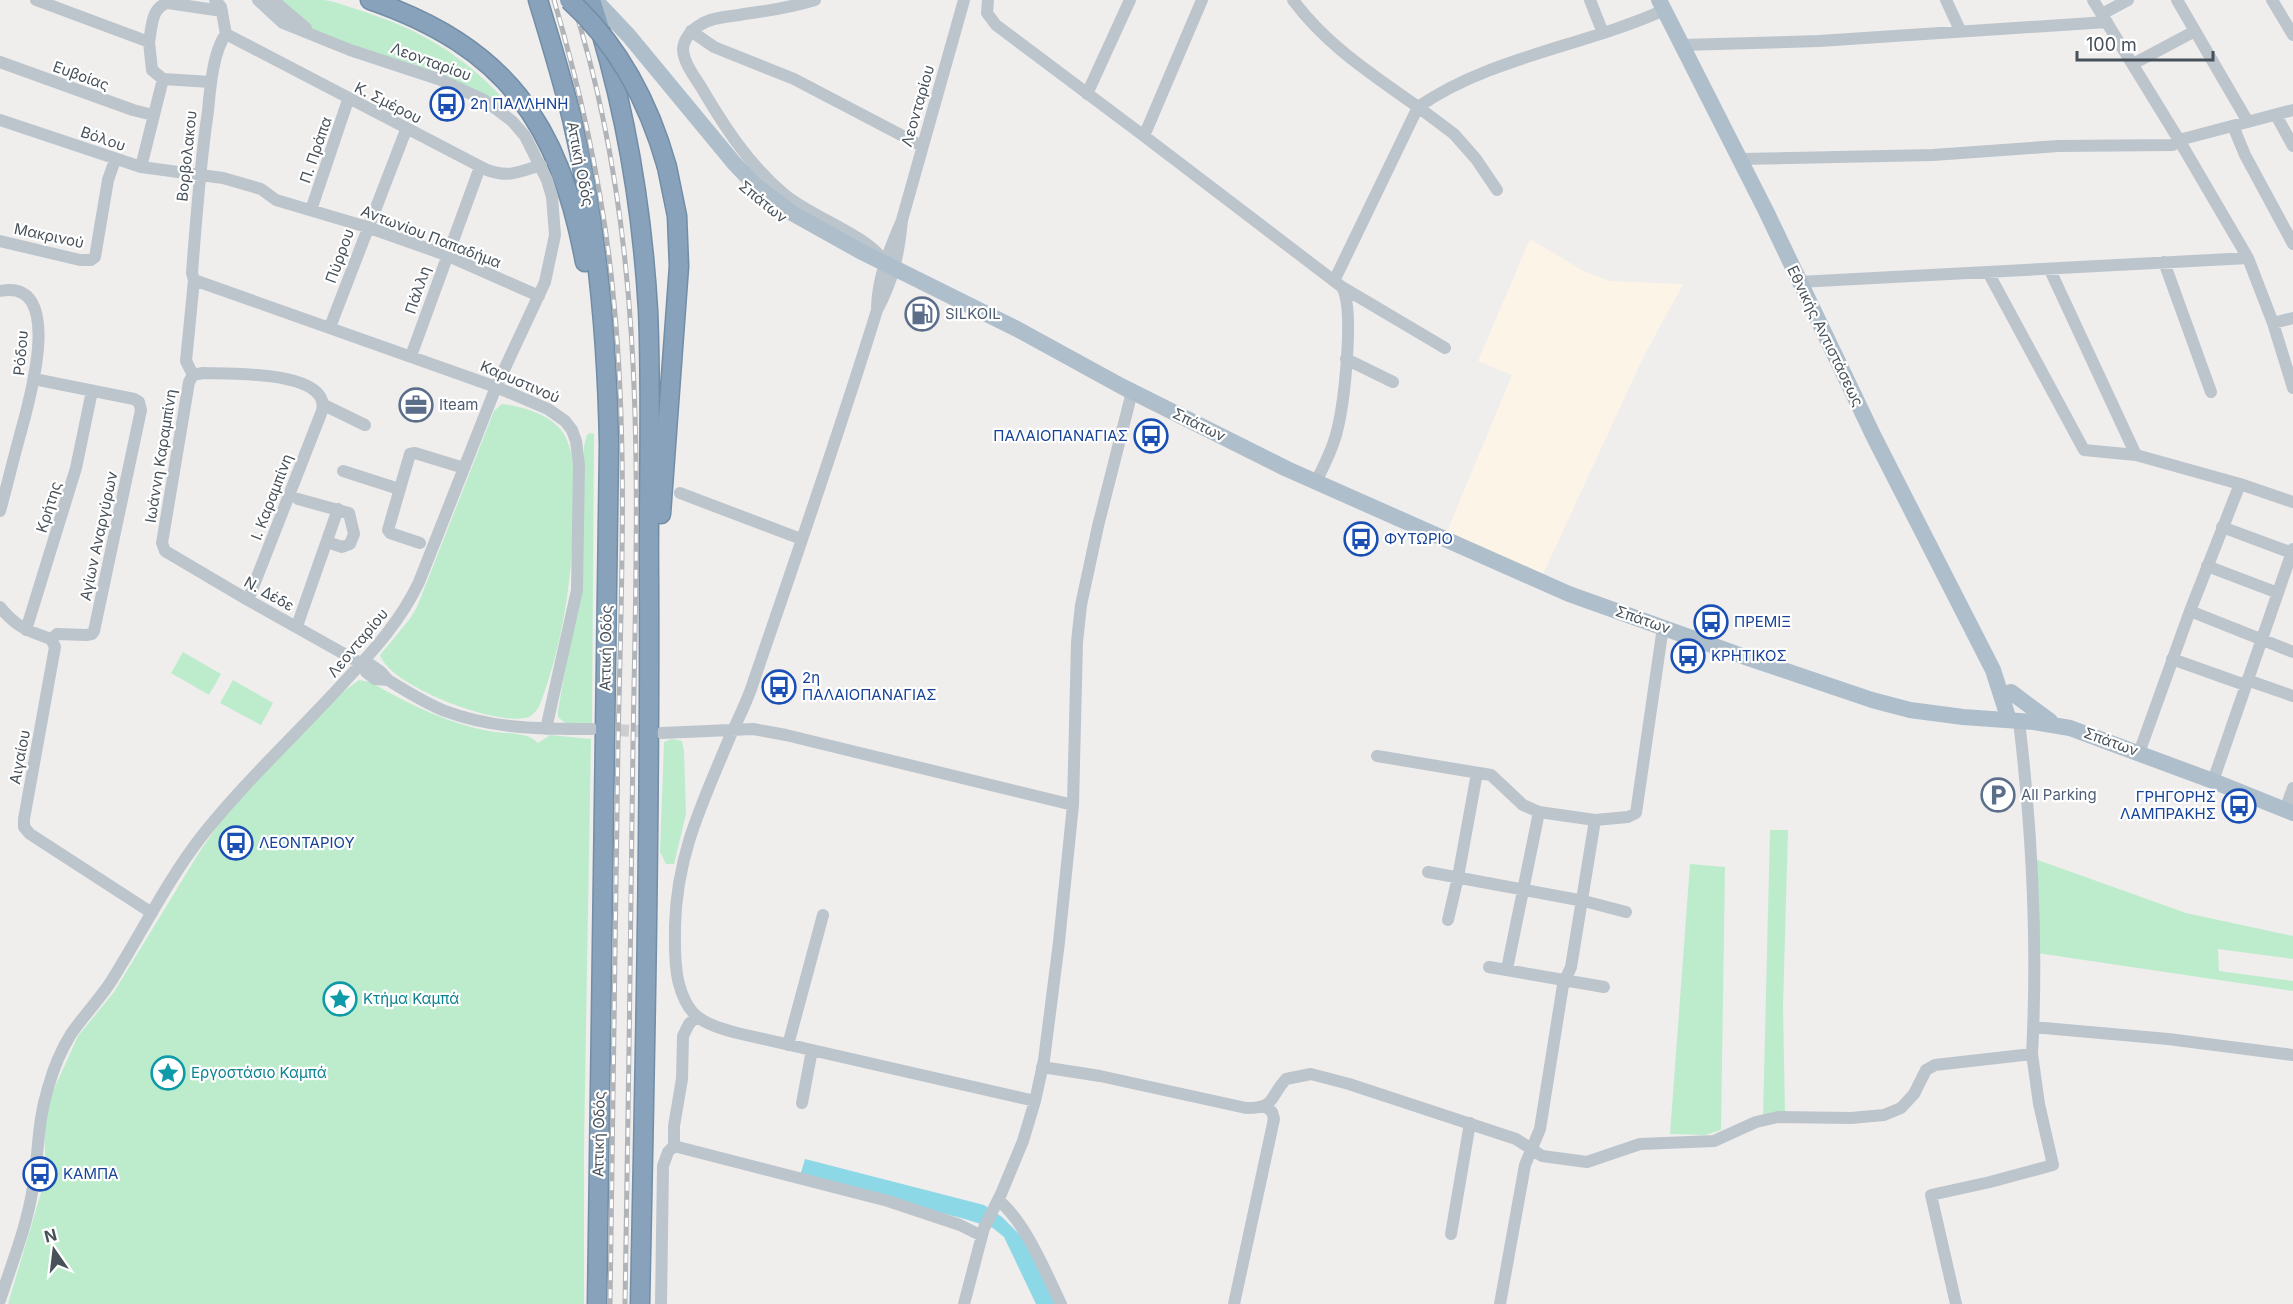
<svg xmlns="http://www.w3.org/2000/svg" width="2293" height="1304" viewBox="0 0 2293 1304" font-family="Inter,sans-serif">
<style>
.commercial{fill:#fbf4e7}
.green{fill:#bdeccd}
.water{fill:#8cd8e7}
.lines{fill:none;stroke-linecap:round;stroke-linejoin:round}
.minor-tunnel{stroke:#ceced0;stroke-width:12;stroke-dasharray:12 6;stroke-linecap:butt}
.highway-casing{stroke:#728da6;stroke-width:21}
.minor{stroke:#bcc5cc;stroke-width:12}
.major{stroke:#aebecb;stroke-width:16}
.highway{stroke:#87a2ba;stroke-width:18}
.rail-casing{stroke:#b0b3b7;stroke-width:5}
.rail{stroke:#fff;stroke-width:3;stroke-dasharray:9;stroke-linecap:butt}
.highway-bridge-casing{stroke:#728da6;stroke-width:21;stroke-linecap:butt}
.highway-bridge{stroke:#87a2ba;stroke-width:18}
.labels{text-anchor:middle;stroke-width:4.5;stroke-linejoin:round;paint-order:stroke}
.street-label{font-size:15px;fill:#47515a;stroke:#fff}
.transit-label{font-size:15px;fill:#164399;stroke:#fff;text-anchor:start}
.service-label{font-size:15px;fill:#4e5e75;stroke:#fff;text-anchor:start}
.culture-label{font-size:15px;fill:#0d838f;stroke:#fff;text-anchor:start}
</style>
<rect width="100%" height="100%" fill="#f0eded"/>
<!-- commercial -->
<path class="commercial" d="M 1530,239 L 1582,270 L 1610,281 L 1683,284 L 1643,358 L 1543,574 L 1446,534 L 1512,375 L 1478,361 Z"/>
<!-- green -->
<path class="green" d="M 277,0 C 292,0 308,0 323,0 C 335,1 348,7 359,10 C 419,29 460,53 504,99 L 497,107 L 323,35 L 304,24 Z
M 502,404 C 523,406 555,416 565,436 C 576,456 574,486 574,509 C 572,578 564,642 539,707 C 535,712 532,717 525,718 C 494,725 390,686 380,655 L 409,620 L 417,607 L 494,411 Z
M 590,433 L 594,434 L 592,724 L 566,724 L 558,717 L 558,711 L 582,573 L 584,446 L 587,435 Z
M 183,652 L 221,674 L 209,695 L 171,673 Z
M 233,680 L 273,703 L 261,725 L 220,703 Z
M 359,680 L 370,682 C 409,704 450,725 495,732 C 510,734 527,732 538,743 L 550,735 L 591,739 L 584,1145 L 584,1304 L 8,1304 L 46,1176 L 44,1127 L 50,1098 L 78,1036 L 114,992 L 200,851 L 221,821 L 241,797 L 343,692 Z
M 672,739 L 682,741 L 684,751 L 686,814 L 674,864 L 666,864 L 660,852 L 664,742 Z
M 1770,830 L 1788,830 L 1783,1007 L 1785,1112 L 1763,1115 Z
M 2035,859 L 2186,913 L 2293,936 L 2293,959 L 2218,949 L 2219,971 L 2293,981 L 2293,991 L 2037,953 Z
M 1690,864 L 1725,867 L 1721,1130 L 1705,1135 L 1670,1134 Z"/>
<!-- water -->
<path class="water" d="M 805,1159 L 984,1205 L 1002,1217 L 1023,1238 L 1055,1304 L 1036,1304 L 1004,1237 L 993,1228 L 965,1219 L 800,1176 Z"/>
<g class="lines">
<!-- minor-tunnel -->
<path class="minor-tunnel" d="M 599,729 L 654,732"/>
<!-- highway casing -->
<g class="highway-casing">
<path id="highway" d="M 370,0 C 506,47 559,123 585,262
M 538,0 C 550,39 562,79 572,119 C 597,225 607,336 609,445 L 597,1304
M 591,0 C 624,100 642,205 648,310 C 652,400 648,490 649,580 C 650,821 645,1063 640,1304
M 661,514 L 679,266 L 677,216 L 667,167"/>
</g>
<!-- minor -->
<path class="minor" d="M 36,0 L 149,42 L 152,70 L 163,79 L 211,82
M 215,0 L 221,7 L 226,34
M 273,0 L 306,28
M 815,0 C 792,7 768,11 744,14 C 729,17 712,17 700,25 C 691,30 683,40 683,50 C 684,63 694,76 701,87 C 724,126 749,165 784,194 C 811,217 870,236 885,263
M 988,0 L 987,13 L 996,25 L 1144,136 L 1202,0
M 1293,0 C 1326,45 1373,75 1418,107 C 1490,57 1585,46 1664,10
M 1590,0 L 1603,33
M 1946,0 L 1960,30
M 2093,0 L 2179,140 L 2248,258 L 2273,323 L 2293,388
M 2177,0 L 2248,122
M 2272,0 L 2293,35
M 2102,14 L 2128,0
M 691,31 L 714,47 L 794,79 L 922,146
M 226,34 C 213,51 210,89 208,111 C 200,165 196,219 192,273 L 194,280 L 496,387 L 548,409 L 565,421 L 572,430 L 576,441 L 579,465 L 577,590 L 546,729
M 226,34 L 487,170 C 509,178 519,172 541,165
M 149,42 C 152,27 151,7 168,3 L 222,11
M 1682,45 L 1819,41 L 2107,22
M 0,62 L 133,110 L 153,115
M 2133,64 L 2195,31
M 1087,94 L 1130,0
M 2276,115 L 2293,146
M 0,120 L 141,167 L 223,178 L 261,189 L 276,200 L 367,227 L 446,255 L 539,296
M 2233,126 L 2245,155 L 2293,244
M 1144,136 L 1342,287 L 1445,348
M 1740,159 L 1933,155 L 2058,146 L 2173,145 L 2179,140 L 2293,110
M 141,167 L 163,79
M 311,210 L 348,100
M 902,220 C 899,253 893,281 877,310 C 838,437 794,563 751,689 C 745,706 736,723 729,739 C 702,804 677,854 675,925 C 675,943 674,962 678,980 C 687,1018 702,1023 737,1033 L 1035,1101
M 0,241 L 80,260 L 91,260 L 95,257 L 108,180 L 115,160
M 2164,262 L 2211,392
M 2050,270 L 2136,455
M 1989,274 L 2084,450 L 2136,455 L 2240,484
M 1334,281 L 1418,107 L 1454,134 L 1476,159 L 1497,190
M 1799,282 L 2248,258
M 0,291 C 67,277 28,405 20,435 C 13,460 7,486 0,511
M 877,307 C 878,276 890,248 902,220 L 964,0
M 2273,323 L 2293,318
M 330,327 L 406,130
M 411,356 L 480,167
M 1346,359 L 1393,382
M 193,375 L 189,382 L 162,543 L 165,551 L 248,600 L 362,664 L 366,666 L 371,665 L 381,672 L 388,680 C 406,691 425,703 445,711 C 493,729 541,729 592,729
M 193,375 L 203,373 C 227,374 332,370 322,411 L 248,600
M 193,375 L 186,361 L 194,280
M 34,379 L 134,399 L 139,402 L 141,410 L 94,631 L 92,634 L 86,635 L 57,634 L 51,639
M 324,405 L 365,425
M 343,471 L 399,489
M 1316,482 C 1324,465 1333,449 1337,431 C 1344,404 1355,309 1342,287
M 680,493 L 801,539
M 298,499 L 349,513 L 354,534 L 350,544 L 342,547 L 327,542
M 2222,527 L 2292,553
M 420,543 L 390,533 L 388,530 L 410,454 L 415,453 L 464,468
M 2207,566 L 2278,593
M 0,607 C 16,627 28,631 51,639 L 55,647 L 24,819 L 24,827 L 30,834 L 152,913
M 2190,611 L 2293,652
M 297,626 L 338,509
M 26,630 L 76,468 L 92,391
M 2172,659 L 2245,685
M 366,666 L 366,672 L 375,679 L 388,680
M 2247,680 L 2293,696
M 2019,721 C 2032,831 2038,943 2032,1054
M 662,733 L 753,729 L 786,735 L 1073,805
M 2139,753 L 2190,611 L 2240,484 L 2293,502
M 1377,756 L 1491,775 L 1523,805 L 1539,812 L 1595,820
M 2213,781 L 2293,549
M 2285,810 L 2293,788
M 1428,872 L 1584,901 L 1626,912
M 1448,920 L 1458,877 L 1477,773
M 1489,967 L 1604,987
M 1507,969 L 1539,812
M 697,1016 L 689,1024 L 683,1036 L 682,1079 L 674,1126 L 674,1146 L 888,1201 L 960,1225 L 982,1236
M 2033,1027 L 2168,1039 L 2293,1055
M 788,1045 L 823,915
M 1042,1067 L 1100,1076 L 1246,1108 C 1277,1108 1269,1097 1286,1079 L 1311,1074 L 1349,1084 L 1516,1139 L 1542,1156 L 1587,1162 L 1640,1144 L 1714,1141 L 1756,1122 L 1778,1117 L 1851,1118 L 1884,1115 L 1901,1108 L 1914,1094 L 1926,1070 L 1935,1065 L 2032,1054 L 2039,1104 L 2053,1165 L 1990,1182 L 1931,1195 L 1956,1304
M 802,1103 L 812,1050
M 998,1200 C 1025,1221 1046,1273 1061,1304
M 1451,1234 L 1470,1123
M 0,1300 C 12,1263 27,1226 33,1187 C 39,1152 37,1123 48,1088 C 53,1070 61,1050 71,1034 C 84,1015 100,999 112,980 C 142,932 167,881 201,837 C 245,781 298,733 346,680 C 375,649 401,620 419,582 L 496,387 L 545,282 L 555,235 L 552,197 L 547,180 L 525,136 L 512,121 L 484,100 L 441,80 L 350,50 L 283,23 L 258,0
M 661,1304 L 663,1166 L 668,1152 L 674,1146
M 964,1304 L 984,1228 L 1001,1194 L 1023,1141 L 1035,1101 L 1044,1060 L 1059,942 L 1073,805 L 1077,642 L 1081,605 L 1098,526 L 1132,392
M 1234,1304 L 1274,1119 L 1272,1112 L 1265,1106
M 1500,1304 L 1525,1165 L 1540,1129 L 1563,985 L 1571,967 L 1595,820 L 1628,817 L 1636,813 L 1663,627"/>
<!-- major -->
<path class="major" d="M 595,0 L 629,36 L 734,163 L 755,185 L 792,213 L 860,251 L 1017,329 L 1121,386 L 1287,469 L 1569,594 L 1748,658 L 1872,700 L 1910,710 L 1963,717 L 2034,722 L 2070,728 L 2213,781 L 2293,813
M 1659,0 L 1766,211 L 1874,437 L 1993,670 L 2009,720
M 2011,692 L 2050,721"/>
<!-- highway -->
<use href="#highway" class="highway"/>
<!-- rail casing -->
<g class="rail-casing">
<path id="rail" d="M 554,0 C 583,99 605,201 614,303 C 628,450 621,598 618,744 C 615,931 613,1117 610,1304
M 572,0 C 650,242 637,494 633,744 C 630,931 629,1117 625,1304"/>
</g>
<!-- rail -->
<use href="#rail" class="rail"/>
<!-- highway-bridge casing -->
<g class="highway-bridge-casing">
<path id="highway-bridge" d="M 569,0 C 619,45 649,103 667,167"/>
</g>
<!-- highway-bridge -->
<use href="#highway-bridge" class="highway-bridge"/>
</g>
<!-- icons -->
<defs>
<g id="bus-ring" transform="scale(1.725)"><circle r="9.5" fill="#fff" stroke="#1a4fb4" stroke-width="1.5"/><path d="M-5-6H5V4H4V6H2V4H-2V6H-4V4H-5ZM-3.5-4V0h7V-4ZM-3.5 1.2v1.5H-2V1.2ZM2 1.2v1.5H3.5V1.2Z" fill="#1a4fb4"/></g>
<g id="fuel-ring" transform="scale(1.725)"><circle r="9.5" fill="#fff" stroke="#5c6f8a" stroke-width="1.5"/><path d="M-5.5-6h7V0h2V4h1.3V-2.5L3-4.5l.8-.8L6-3V5H2.5V1h-1V6h-7ZM-4.2-4.7v3.2H.2V-4.7Z" fill="#5c6f8a"/></g>
<g id="office-ring" transform="scale(1.725)"><circle r="9.5" fill="#fff" stroke="#5c6f8a" stroke-width="1.5"/><path d="M-6-3h4V-5.5h4V-3h4V5H-6ZM-1-4.5V-3h2v-1.5ZM-6 0V1H6V0Z" fill="#5c6f8a"/></g>
<g id="parking-ring" transform="scale(1.725)"><circle r="9.5" fill="#fff" stroke="#5c6f8a" stroke-width="1.5"/><path d="M-3.5-5.5H1a3.5 3.5 0 0 1 0 7H-1V5.5H-3.5ZM-1-3.4V-.6H.8a1.4 1.4 0 0 0 0-2.8Z" fill="#5c6f8a"/></g>
<g id="sight-ring" transform="scale(1.725)"><circle r="9.5" fill="#fff" stroke="#0f9aa8" stroke-width="1.5"/><path d="M0-6L1.8-2.2L6-1.7L2.9 1.2L3.7 5.4L0 3.3L-3.7 5.4L-2.9 1.2L-6-1.7L-1.8-2.2Z" fill="#0f9aa8"/></g>
</defs>
<g fill-rule="evenodd">
<use href="#bus-ring" x="447" y="104"/>
<use href="#fuel-ring" x="922" y="314"/>
<use href="#office-ring" x="416" y="405"/>
<use href="#bus-ring" x="1151" y="436"/>
<use href="#bus-ring" x="1361" y="539"/>
<use href="#bus-ring" x="1711" y="622"/>
<use href="#bus-ring" x="1688" y="656"/>
<use href="#bus-ring" x="779" y="687"/>
<use href="#parking-ring" x="1998" y="795"/>
<use href="#bus-ring" x="2239" y="806"/>
<use href="#bus-ring" x="236" y="843"/>
<use href="#sight-ring" x="340" y="999"/>
<use href="#sight-ring" x="168" y="1073"/>
<use href="#bus-ring" x="40" y="1174"/>
</g>
<g class="labels">
<!-- street labels -->
<g class="street-label">
<text transform="translate(431 62) rotate(20)" y="5">Λεονταρίου</text>
<text transform="translate(81 76) rotate(20)" y="5">Ευβοίας</text>
<text transform="translate(388 103) rotate(27)" y="5">Κ. Σμέρου</text>
<text transform="translate(918 106) rotate(-74)" y="5">Λεονταρίου</text>
<text transform="translate(103 139) rotate(19)" y="5">Βόλου</text>
<text transform="translate(316 150) rotate(-71)" y="5">Π. Πράπα</text>
<text transform="translate(187 156) rotate(-84)" y="5">Βορβολακου</text>
<text transform="translate(580 164) rotate(79)" y="5">Αττική Οδός</text>
<text transform="translate(763 202) rotate(39)" y="5">Σπάτων</text>
<text transform="translate(49 236) rotate(12)" y="5">Μακρινού</text>
<text transform="translate(431 237) rotate(21)" y="5">Αντωνίου Παπαδήμα</text>
<text transform="translate(340 256) rotate(-70)" y="5">Πύρρου</text>
<text transform="translate(418 290) rotate(-71)" y="5">Πάλλη</text>
<text transform="translate(1825 336) rotate(64)" y="5">Εθνικής Αντιστάσεως</text>
<text transform="translate(21 353) rotate(-85)" y="5">Ρόδου</text>
<text transform="translate(520 382) rotate(23)" y="5">Καρυστινού</text>
<text transform="translate(1199 425) rotate(26)" y="5">Σπάτων</text>
<text transform="translate(161 456) rotate(-81)" y="5">Ιωάννη Καραμπίνη</text>
<text transform="translate(272 497) rotate(-69)" y="5">Ι. Καραμπίνη</text>
<text transform="translate(49 507) rotate(-73)" y="5">Κρήτης</text>
<text transform="translate(99 536) rotate(-78)" y="5">Αγίων Αναργύρων</text>
<text transform="translate(269 594) rotate(29)" y="5">Ν. Δέδε</text>
<text transform="translate(1643 620) rotate(19)" y="5">Σπάτων</text>
<text transform="translate(358 643) rotate(-50)" y="5">Λεονταρίου</text>
<text transform="translate(606 648) rotate(-89)" y="5">Αττική Οδός</text>
<text transform="translate(2111 742) rotate(20)" y="5">Σπάτων</text>
<text transform="translate(20 757) rotate(-79)" y="5">Αιγαίου</text>
<text transform="translate(599 1134) rotate(-89)" y="5">Αττική Οδός</text>
</g>
<!-- transit labels -->
<g class="transit-label">
<text x="470" y="109">2η ΠΑΛΛΗΝΗ</text>
<text x="1128" y="441" text-anchor="end">ΠΑΛΑΙΟΠΑΝΑΓΙΑΣ</text>
<text x="1384" y="544">ΦΥΤΩΡΙΟ</text>
<text x="1734" y="627">ΠΡΕΜΙΞ</text>
<text x="1711" y="661">ΚΡΗΤΙΚΟΣ</text>
<text x="802" y="683">2η<tspan x="802" dy="17">ΠΑΛΑΙΟΠΑΝΑΓΙΑΣ</tspan></text>
<text x="2216" y="802" text-anchor="end">ΓΡΗΓΟΡΗΣ<tspan x="2216" dy="17">ΛΑΜΠΡΑΚΗΣ</tspan></text>
<text x="259" y="848">ΛΕΟΝΤΑΡΙΟΥ</text>
<text x="63" y="1179">ΚΑΜΠΑ</text>
</g>
<!-- service labels -->
<g class="service-label">
<text x="945" y="319">SILKOIL</text>
<text x="439" y="410">Iteam</text>
<text x="2021" y="800">All Parking</text>
</g>
<!-- culture labels -->
<g class="culture-label">
<text x="363" y="1004">Kτήμα Καμπά</text>
<text x="191" y="1078">Εργοστάσιο Καμπά</text>
</g>
</g>
<!-- north arrow -->
<g transform="translate(54 1250) rotate(346)" stroke="#ffffff" stroke-width="4.5" paint-order="stroke">
<path d="M0-4.5L10 22L0 15L-10 22Z" fill="#47515a"/>
<text y="-9" font-size="16" font-weight="bold" text-anchor="middle" fill="#47515a">N</text>
</g>
<!-- scale -->
<path d="M2077 51v9h136v-9" fill="none" stroke="#47515a" stroke-width="3"/>
<text x="2086" y="51" font-size="18" fill="#47515a" stroke="#ffffff" stroke-width="4.5" paint-order="stroke">100 m</text>
</svg>
